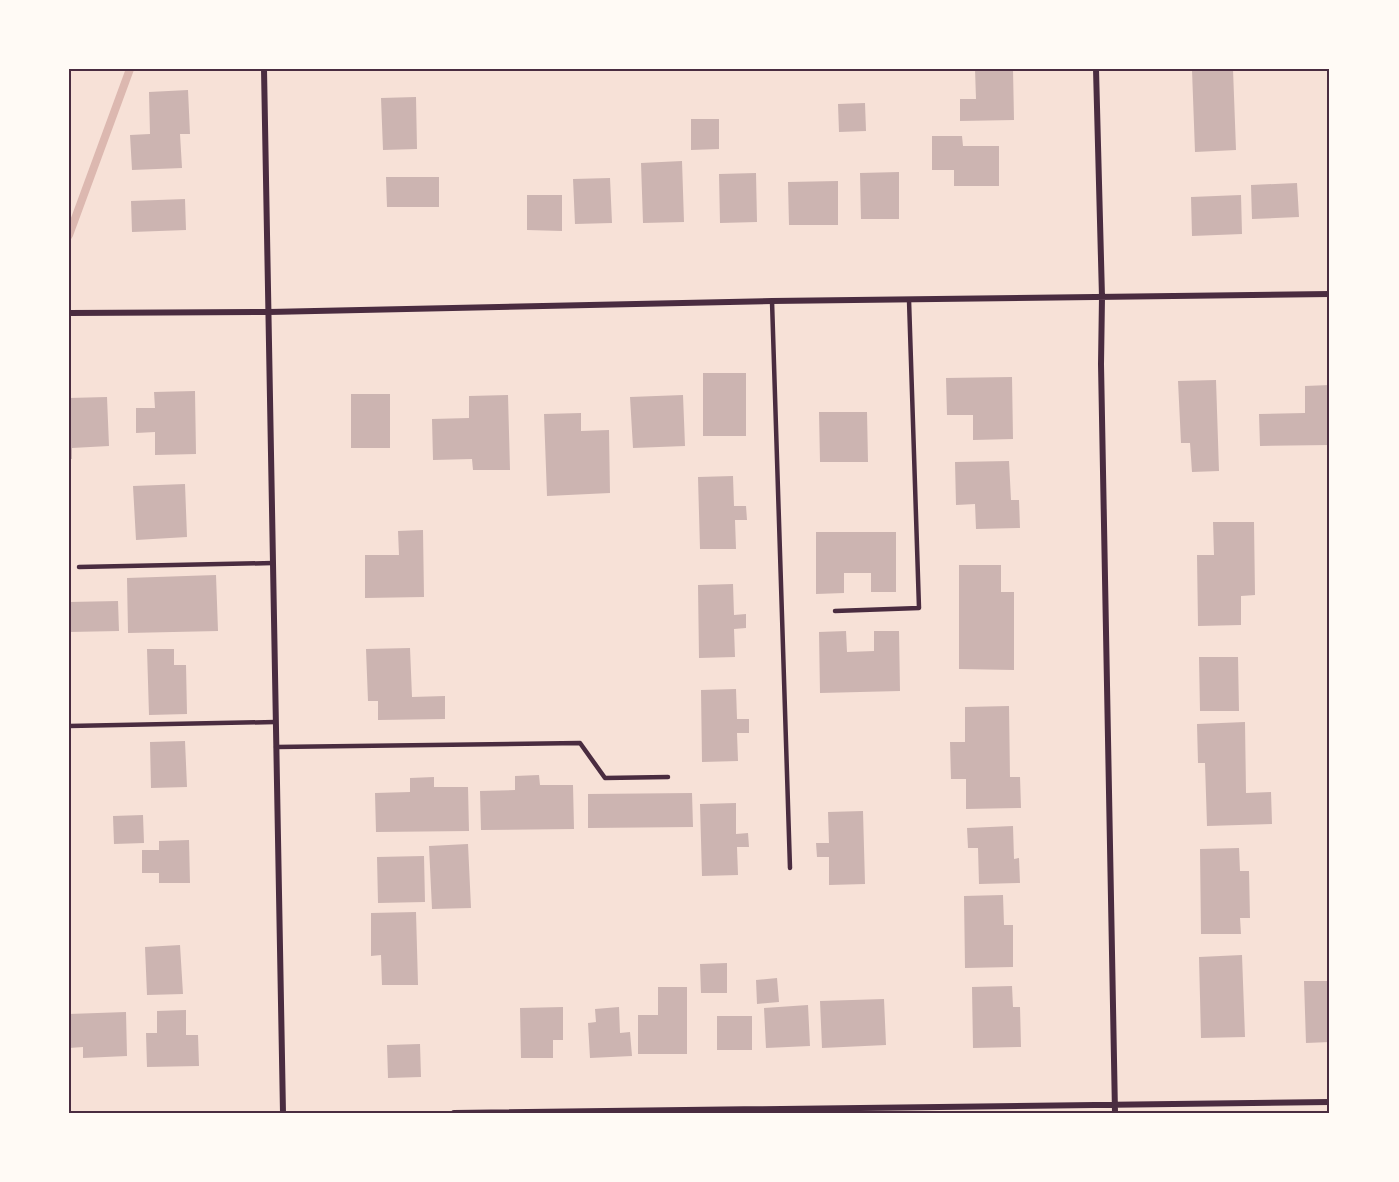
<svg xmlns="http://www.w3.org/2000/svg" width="1399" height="1182" viewBox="0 0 1399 1182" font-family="'PT Sans',sans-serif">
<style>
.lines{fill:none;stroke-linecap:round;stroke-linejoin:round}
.stream{stroke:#dcb8b0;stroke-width:8}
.building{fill:#ccb4b1}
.service{stroke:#4a2c40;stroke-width:4.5}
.minor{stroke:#4a2c40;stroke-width:6}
.neatline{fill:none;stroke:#4a2c40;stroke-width:2}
</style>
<rect width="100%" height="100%" fill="#f7e1d7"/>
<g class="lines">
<!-- stream -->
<path class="stream" d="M 69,235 L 130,69"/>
</g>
<!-- building -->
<path class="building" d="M 975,69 L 1013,69 L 1014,120 L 960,121 L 960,99 L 976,99 Z
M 1233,69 L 1236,150 L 1195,152 L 1192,70 Z
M 188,90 L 190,134 L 180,134 L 182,168 L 132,170 L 130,135 L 150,134 L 149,92 Z
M 416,97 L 417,149 L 383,150 L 381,98 Z
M 865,103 L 866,131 L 839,132 L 838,104 Z
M 691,119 L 719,119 L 719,149 L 691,150 Z
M 932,136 L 962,136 L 963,146 L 999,146 L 999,186 L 954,186 L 954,170 L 932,170 Z
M 682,161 L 684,222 L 643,223 L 641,163 Z
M 899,172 L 899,219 L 861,219 L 860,173 Z
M 756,173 L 757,222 L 720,223 L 719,174 Z
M 386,177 L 439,177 L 439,207 L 387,207 Z
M 610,178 L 612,223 L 575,224 L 573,179 Z
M 838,181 L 838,225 L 789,225 L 788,182 Z
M 1297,183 L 1299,217 L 1252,219 L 1251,185 Z
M 527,195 L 562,195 L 562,231 L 527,230 Z
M 1241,195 L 1242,234 L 1192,236 L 1191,197 Z
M 185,199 L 186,230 L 132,232 L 131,201 Z
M 703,373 L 746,373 L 746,436 L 703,436 Z
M 1012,377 L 1013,439 L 973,440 L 973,415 L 947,415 L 946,378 Z
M 1216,380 L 1219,471 L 1192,472 L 1190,443 L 1181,443 L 1178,381 Z
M 1330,385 L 1330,445 L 1260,446 L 1259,414 L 1305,413 L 1305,386 Z
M 195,391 L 196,454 L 155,455 L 155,432 L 136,433 L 136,408 L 155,408 L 154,392 Z
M 351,394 L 390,394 L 390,448 L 351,448 Z
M 508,395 L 510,470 L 473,470 L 472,459 L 433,460 L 432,419 L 469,418 L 469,396 Z
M 683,395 L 685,446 L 633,448 L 630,397 Z
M 107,397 L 109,446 L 72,448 L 72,459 L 69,459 L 69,398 Z
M 819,412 L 867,412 L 868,462 L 820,462 Z
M 581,413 L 581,431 L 609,430 L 610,493 L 547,496 L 544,414 Z
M 1009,461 L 1011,500 L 1019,500 L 1020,528 L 976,529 L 975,504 L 956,505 L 955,462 Z
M 733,476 L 734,506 L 746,506 L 747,520 L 735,520 L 736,549 L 700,549 L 698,477 Z
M 185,484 L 187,537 L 136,540 L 133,486 Z
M 1213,522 L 1254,522 L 1255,595 L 1241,596 L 1241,625 L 1198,626 L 1197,555 L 1214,555 Z
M 423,530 L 424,597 L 365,598 L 365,555 L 399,555 L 398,531 Z
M 816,532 L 896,532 L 896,592 L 871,592 L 871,573 L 844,573 L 844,593 L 816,594 Z
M 959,565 L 1001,565 L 1001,592 L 1014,592 L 1014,670 L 959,669 Z
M 216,575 L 218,631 L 128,633 L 127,578 Z
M 733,584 L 734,615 L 746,614 L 746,628 L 734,629 L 735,657 L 699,658 L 698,585 Z
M 118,601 L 119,631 L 69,632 L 69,602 Z
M 846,631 L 847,652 L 874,651 L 874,631 L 899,631 L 900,691 L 820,693 L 819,632 Z
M 410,648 L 412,697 L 445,696 L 445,719 L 378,720 L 378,701 L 368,701 L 366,649 Z
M 147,649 L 174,649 L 174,665 L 186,665 L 187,714 L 149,715 Z
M 1199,657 L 1238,657 L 1239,711 L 1200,711 Z
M 736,689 L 737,719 L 749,719 L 749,733 L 737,733 L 738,761 L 702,762 L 701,690 Z
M 1009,706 L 1010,777 L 1020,777 L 1021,808 L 966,809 L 966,779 L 951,779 L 950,742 L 965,742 L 965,707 Z
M 1245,722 L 1246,793 L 1271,792 L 1272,824 L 1207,826 L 1205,763 L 1198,763 L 1197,724 Z
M 185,741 L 187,787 L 151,788 L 150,742 Z
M 539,775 L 540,785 L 573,785 L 574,829 L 481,830 L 480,791 L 515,790 L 515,776 Z
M 434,777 L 434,787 L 468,787 L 469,831 L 376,832 L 375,793 L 410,792 L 410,778 Z
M 692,793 L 693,827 L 588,828 L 588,794 Z
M 736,803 L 736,834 L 748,833 L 749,847 L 737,847 L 738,875 L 702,876 L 700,804 Z
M 863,811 L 865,884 L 829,885 L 829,857 L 817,857 L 816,843 L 829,843 L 828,812 Z
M 143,815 L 144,843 L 114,844 L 113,816 Z
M 1013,826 L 1014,859 L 1019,858 L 1020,883 L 979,884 L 978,848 L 968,848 L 967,828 Z
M 189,840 L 190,883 L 159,883 L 159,873 L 142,873 L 142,850 L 159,850 L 159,841 Z
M 468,844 L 471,908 L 432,909 L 429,846 Z
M 1239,848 L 1240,871 L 1249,871 L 1250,918 L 1240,918 L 1241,934 L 1201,934 L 1200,849 Z
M 424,856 L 425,902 L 378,903 L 377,857 Z
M 1003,895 L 1004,925 L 1013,925 L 1013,967 L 965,968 L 964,896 Z
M 416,912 L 418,985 L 382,985 L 381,955 L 371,956 L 371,913 Z
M 180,945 L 183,994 L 147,995 L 145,947 Z
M 1242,955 L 1245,1037 L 1201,1038 L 1199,957 Z
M 727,963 L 727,993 L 701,993 L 700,964 Z
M 1327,968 L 1330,968 L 1330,1042 L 1306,1043 L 1304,981 L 1328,981 Z
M 777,978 L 779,1002 L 757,1004 L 756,980 Z
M 1012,986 L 1013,1007 L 1020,1007 L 1021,1047 L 973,1048 L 972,987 Z
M 658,987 L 687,987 L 687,1054 L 638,1054 L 638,1015 L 658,1015 Z
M 884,999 L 886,1045 L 822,1048 L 820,1001 Z
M 808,1005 L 810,1046 L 766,1048 L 764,1008 Z
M 563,1007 L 563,1040 L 553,1040 L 553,1058 L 521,1058 L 520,1008 Z
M 619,1007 L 620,1033 L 630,1032 L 632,1056 L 590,1058 L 588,1023 L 596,1022 L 595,1009 Z
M 186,1010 L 186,1035 L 198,1035 L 199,1066 L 147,1067 L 146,1033 L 157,1033 L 157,1011 Z
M 126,1012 L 127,1056 L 83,1058 L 83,1047 L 69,1048 L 69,1014 Z
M 717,1016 L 752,1016 L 752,1050 L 717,1050 Z
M 420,1044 L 421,1077 L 388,1078 L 387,1045 Z"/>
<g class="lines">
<!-- service -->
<path class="service" d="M 772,301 L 790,868
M 79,567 L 273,563
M 835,611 L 919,608 L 909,300
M 69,726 L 275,722
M 276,747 L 580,743 L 605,778 L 668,777"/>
<!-- minor -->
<path class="minor" d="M 264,69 L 283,1113
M 1096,69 L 1102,297 L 1101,364 L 1115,1113
M 69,313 L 269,312 L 772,301 L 1330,294
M 454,1113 L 1330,1102"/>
</g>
<!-- border -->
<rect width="1399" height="1182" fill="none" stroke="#fffaf5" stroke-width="141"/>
<rect x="70" y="70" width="1258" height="1042" class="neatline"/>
</svg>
